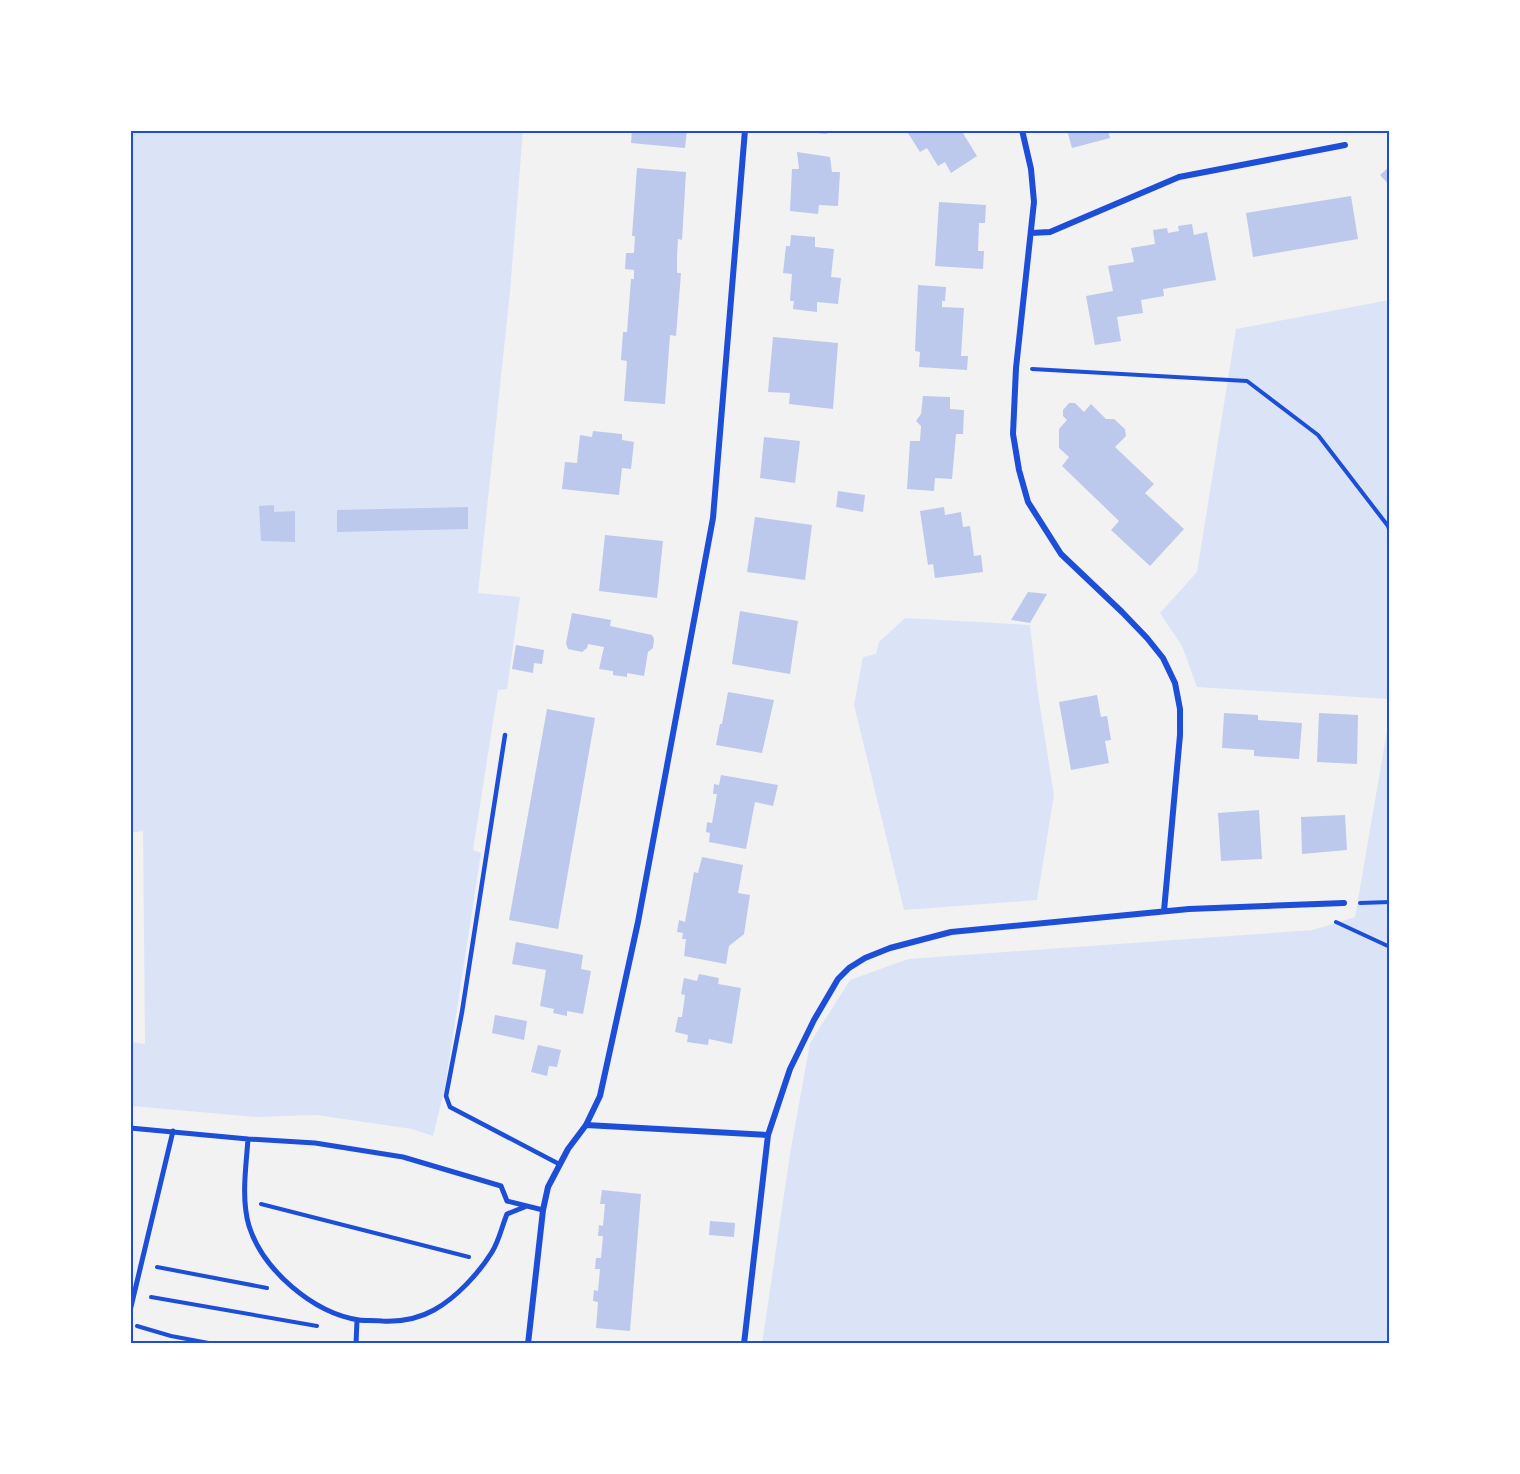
<svg xmlns="http://www.w3.org/2000/svg" width="1520" height="1474" viewBox="0 0 1520 1474" font-family="Raleway,sans-serif">
<style>
.green{fill:#dbe4f7}
.building{fill:#bdc9ec}
.lines{fill:none;stroke-linecap:round;stroke-linejoin:round}
.path{stroke:#1d4ed8;stroke-width:4}
.service{stroke:#1d4ed8;stroke-width:4.5}
.pedestrian{stroke:#1d4ed8;stroke-width:5}
.minor{stroke:#1d4ed8;stroke-width:6}
.neatline{fill:none;stroke:#1d4ed8;stroke-width:2}
</style>
<rect width="100%" height="100%" fill="#f2f2f2"/>
<!-- green -->
<path class="green" d="M 130,131 L 523,131 L 510,292 L 478,593 L 520,597 L 507,689 L 498,690 L 473,850 L 481,853 L 445,1087 L 433,1136 L 412,1129 L 316,1115 L 257,1117 L 131,1106 L 131,1042 L 145,1044 L 143,831 L 130,833 Z
M 1389,300 L 1389,699 L 1197,687 L 1182,646 L 1160,613 L 1197,572 L 1236,329 Z
M 905,618 L 1030,625 L 1038,694 L 1054,795 L 1037,900 L 904,910 L 854,705 L 863,657 L 876,654 L 879,642 Z
M 1389,719 L 1389,1343 L 762,1344 L 790,1154 L 810,1043 L 850,980 L 908,959 L 1313,930 L 1355,917 Z"/>
<!-- building -->
<path class="building" d="M 632,130 L 687,130 L 685,148 L 631,143 Z
M 803,130 L 828,130 L 827,134 L 803,132 Z
M 906,130 L 961,130 L 977,156 L 951,173 L 945,162 L 938,166 L 927,148 L 920,152 Z
M 1067,130 L 1108,130 L 1110,138 L 1072,148 Z
M 797,152 L 830,157 L 832,172 L 840,172 L 838,206 L 819,205 L 818,214 L 790,211 L 792,169 L 799,169 Z
M 1390,166 L 1390,186 L 1380,175 Z
M 637,168 L 686,172 L 682,240 L 678,239 L 677,257 L 677,273 L 681,273 L 676,336 L 670,335 L 665,404 L 624,401 L 627,361 L 621,360 L 623,332 L 627,332 L 631,279 L 634,279 L 634,270 L 625,269 L 626,253 L 634,253 L 635,236 L 632,236 Z
M 1351,196 L 1358,239 L 1253,257 L 1246,213 Z
M 939,202 L 986,205 L 985,223 L 979,223 L 978,251 L 984,251 L 983,269 L 935,266 Z
M 1192,224 L 1194,235 L 1207,232 L 1216,280 L 1163,289 L 1164,296 L 1141,300 L 1143,313 L 1117,317 L 1121,341 L 1095,345 L 1086,296 L 1113,291 L 1108,266 L 1134,262 L 1131,248 L 1155,244 L 1153,230 L 1167,228 L 1168,233 L 1179,231 L 1178,226 Z
M 791,235 L 815,237 L 815,247 L 834,249 L 831,277 L 841,278 L 838,304 L 817,302 L 817,312 L 793,309 L 794,301 L 790,301 L 792,274 L 783,273 L 786,246 L 790,246 Z
M 918,285 L 946,287 L 945,301 L 942,301 L 942,307 L 964,308 L 961,356 L 968,356 L 967,370 L 919,367 L 920,352 L 915,351 Z
M 773,337 L 838,343 L 833,409 L 789,404 L 790,393 L 768,392 Z
M 923,396 L 950,397 L 950,409 L 964,410 L 963,434 L 956,434 L 952,479 L 935,478 L 934,491 L 907,489 L 910,441 L 920,441 L 921,426 L 916,421 L 921,414 Z
M 1069,403 L 1075,403 L 1084,412 L 1091,404 L 1106,419 L 1114,419 L 1125,429 L 1126,436 L 1115,447 L 1154,484 L 1145,493 L 1184,529 L 1150,566 L 1111,530 L 1119,521 L 1062,466 L 1069,457 L 1059,448 L 1059,429 L 1067,420 L 1063,416 L 1063,410 Z
M 593,431 L 622,434 L 622,440 L 634,442 L 631,469 L 622,468 L 619,495 L 562,489 L 565,462 L 577,463 L 580,435 L 592,437 Z
M 764,437 L 800,441 L 795,483 L 760,478 Z
M 838,491 L 865,495 L 863,512 L 836,507 Z
M 274,505 L 274,512 L 295,511 L 295,542 L 261,541 L 259,506 Z
M 468,507 L 468,529 L 337,532 L 337,510 Z
M 944,507 L 945,515 L 961,512 L 963,527 L 970,526 L 974,556 L 981,555 L 983,572 L 935,578 L 933,564 L 928,565 L 920,511 Z
M 755,517 L 812,525 L 805,580 L 747,572 Z
M 605,535 L 663,541 L 657,598 L 599,591 Z
M 1028,592 L 1047,594 L 1030,623 L 1011,620 Z
M 740,611 L 798,621 L 790,674 L 732,664 Z
M 572,613 L 611,620 L 610,626 L 652,635 L 654,639 L 653,648 L 648,652 L 644,676 L 627,673 L 627,677 L 613,675 L 613,671 L 599,669 L 604,647 L 588,644 L 587,648 L 582,652 L 568,649 L 566,643 Z
M 516,645 L 544,650 L 542,664 L 534,663 L 533,673 L 512,669 Z
M 728,692 L 774,700 L 762,753 L 716,745 L 720,724 L 722,724 Z
M 1097,695 L 1101,717 L 1107,716 L 1111,740 L 1105,741 L 1109,763 L 1071,770 L 1059,702 Z
M 547,709 L 595,718 L 558,929 L 509,920 Z
M 1224,713 L 1258,715 L 1258,720 L 1302,723 L 1299,759 L 1254,756 L 1254,750 L 1222,748 Z
M 1319,713 L 1358,715 L 1357,764 L 1317,762 Z
M 721,775 L 778,785 L 773,806 L 755,802 L 746,849 L 709,842 L 710,833 L 706,832 L 707,822 L 712,823 L 717,794 L 713,794 L 714,784 L 719,785 Z
M 1259,810 L 1262,859 L 1221,861 L 1218,813 Z
M 1345,815 L 1347,850 L 1302,854 L 1301,817 Z
M 702,857 L 743,865 L 738,893 L 750,895 L 744,934 L 729,946 L 726,964 L 684,956 L 686,939 L 682,939 L 683,933 L 677,932 L 679,920 L 685,922 L 694,872 L 698,873 Z
M 516,942 L 583,955 L 581,969 L 591,971 L 583,1014 L 567,1011 L 567,1016 L 553,1013 L 554,1009 L 540,1006 L 546,970 L 512,964 Z
M 699,974 L 719,978 L 718,984 L 741,988 L 732,1044 L 709,1039 L 708,1045 L 687,1042 L 688,1035 L 675,1032 L 678,1017 L 682,1017 L 685,995 L 681,994 L 684,978 L 697,981 Z
M 495,1015 L 527,1021 L 524,1040 L 492,1033 Z
M 538,1045 L 561,1050 L 557,1067 L 549,1066 L 547,1076 L 531,1072 Z
M 602,1190 L 641,1194 L 630,1331 L 596,1328 L 598,1302 L 593,1301 L 594,1290 L 598,1291 L 600,1269 L 595,1269 L 596,1258 L 601,1258 L 603,1236 L 598,1236 L 599,1225 L 603,1226 L 605,1204 L 600,1204 Z
M 710,1221 L 735,1223 L 734,1237 L 709,1235 Z"/>
<g class="lines">
<!-- path -->
<path class="path" d="M 1032,369 L 1247,381 L 1318,435 L 1388,526 L 1390,532
M 1360,903 L 1390,902
M 1336,922 L 1390,947
M 261,1204 L 469,1257
M 157,1267 L 267,1288
M 151,1297 L 317,1326
M 137,1326 L 171,1336 L 214,1344"/>
<!-- service -->
<path class="service" d="M 505,735 L 462,1012 L 446,1096 L 450,1107 L 559,1164"/>
<!-- pedestrian -->
<path class="pedestrian" d="M 130,1128 L 248,1139 C 246,1167 241,1199 249,1226 C 263,1270 313,1313 359,1320 C 366,1321 374,1320 382,1321 C 401,1322 418,1319 434,1310 C 456,1298 479,1273 492,1252 C 499,1241 502,1226 507,1214 L 527,1206
M 248,1139 L 315,1143 L 403,1157 L 501,1186 L 507,1201 L 543,1210
M 130,1311 L 173,1131
M 356,1344 L 357,1320"/>
<!-- minor -->
<path class="minor" d="M 1022,130 L 1031,169 L 1034,202 L 1016,368 L 1013,434 L 1019,470 L 1028,502 L 1061,554 L 1122,612 L 1147,638 L 1163,658 L 1175,683 L 1180,709 L 1180,735 L 1164,911
M 1031,233 L 1050,232 L 1179,177 L 1345,145
M 586,1125 L 768,1135
M 528,1344 L 543,1210 L 548,1187 L 568,1149 L 586,1125 L 600,1096 L 638,922 L 713,518 L 745,130
M 744,1344 L 768,1135 L 790,1069 L 814,1020 L 838,979 L 849,968 L 865,958 L 890,948 L 951,932 L 1189,909 L 1344,903"/>
</g>
<!-- border -->
<rect width="1520" height="1474" fill="none" stroke="#ffffff" stroke-width="264"/>
<rect x="132" y="132" width="1256" height="1210" class="neatline"/>
</svg>
